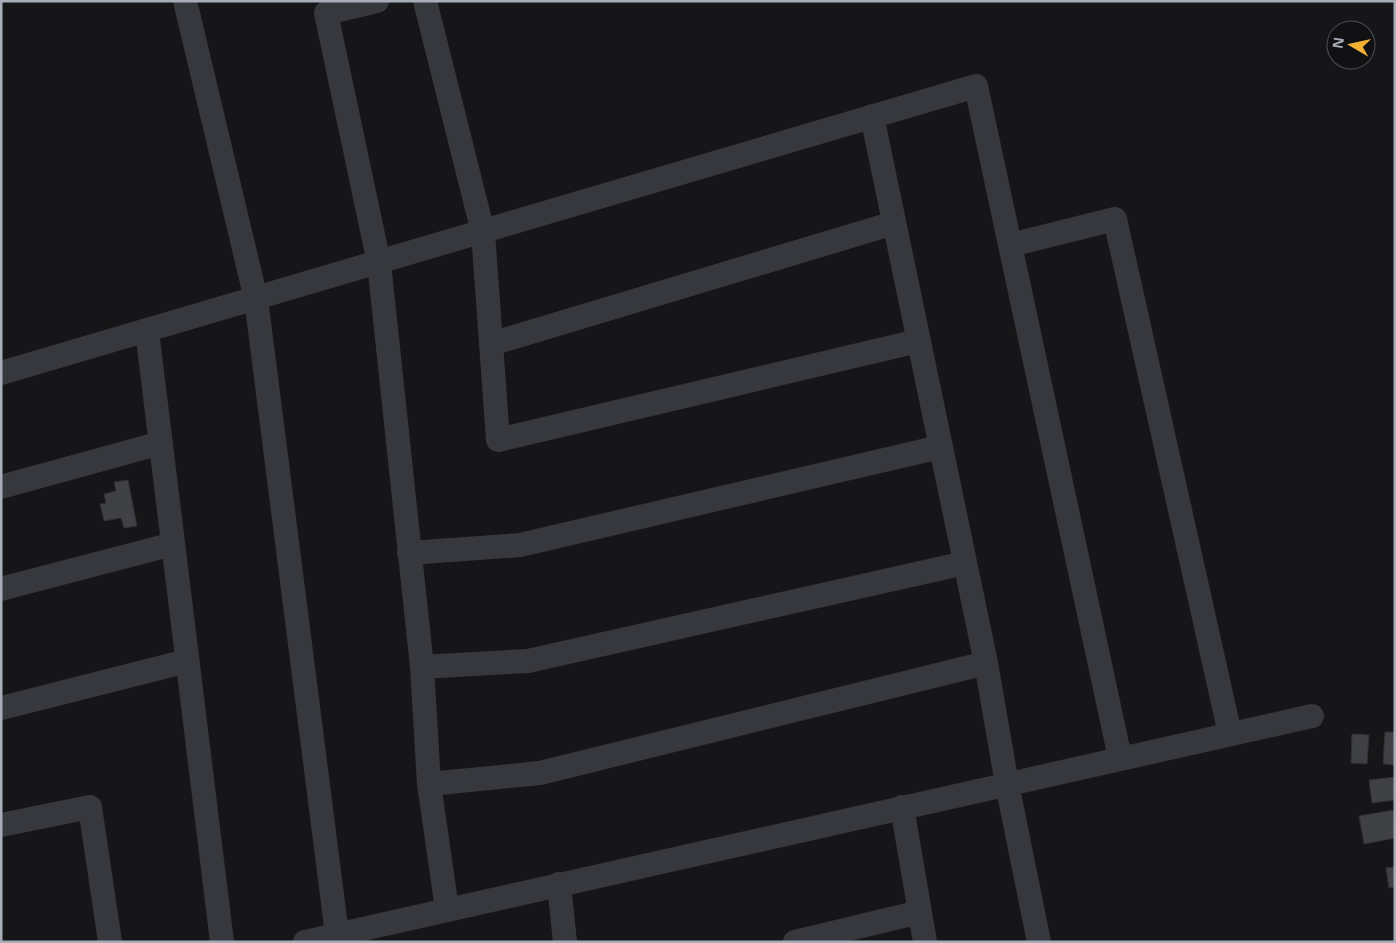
<svg xmlns="http://www.w3.org/2000/svg" width="1396" height="943" viewBox="0 0 1396 943" font-family="'Noto Sans',sans-serif">
<style>
.building{fill:#404145;stroke:#303034}
.lines{fill:none;stroke-linecap:round;stroke-linejoin:round}
.street{stroke:#37383d;stroke-width:24}
</style>
<rect width="100%" height="100%" fill="#161618"/>
<!-- building -->
<path class="building" d="M 128,480 L 137,526 L 124,528 L 121,518 L 104,521 L 100,504 L 106,503 L 104,494 L 116,491 L 114,482 Z
M 1385,732 L 1395,732 L 1395,765 L 1383,764 Z
M 1352,734 L 1369,735 L 1367,764 L 1351,763 Z
M 1395,777 L 1395,800 L 1372,803 L 1369,780 Z
M 1394,810 L 1395,838 L 1364,844 L 1359,816 Z
M 1395,867 L 1395,887 L 1389,888 L 1386,868 Z"/>
<g class="lines">
<!-- street -->
<path class="street" d="M 185,1 L 256,299 L 338,942
M 377,1 L 326,13 L 379,263 L 422,667 L 429,784 L 447,909
M 425,1 L 483,232 L 498,440 L 918,341
M 872,116 L 986,663 L 1007,784 L 1039,942
M 1010,245 L 1115,219 L 1230,734
M 147,331 L 222,942
M 491,344 L 894,223
M 1,373 L 976,86 L 1120,758
M 1,487 L 161,443
M 409,553 L 520,545 L 940,447
M 1,589 L 173,544
M 422,667 L 528,661 L 965,563
M 1,708 L 187,661
M 429,784 L 540,773 L 986,663
M 902,807 L 925,942
M 1,825 L 90,807 L 110,942
M 559,884 L 565,942
M 305,942 L 1312,716
M 795,942 L 920,912"/>
</g>
<!-- border -->
<rect width="1396" height="943" fill="none" stroke="#a8adb8" stroke-width="5"/>
<!-- north arrow -->
<g transform="translate(1351 45) rotate(279)"><circle r="24" fill="#111113" stroke="#4d4f55"/>
<path d="M0-4L9 19L0 12L-9 19Z" fill="#f2b134"/>
<text y="-8" font-size="14" font-weight="bold" text-anchor="middle" fill="#a8adb8">N</text>
</g>
</svg>
